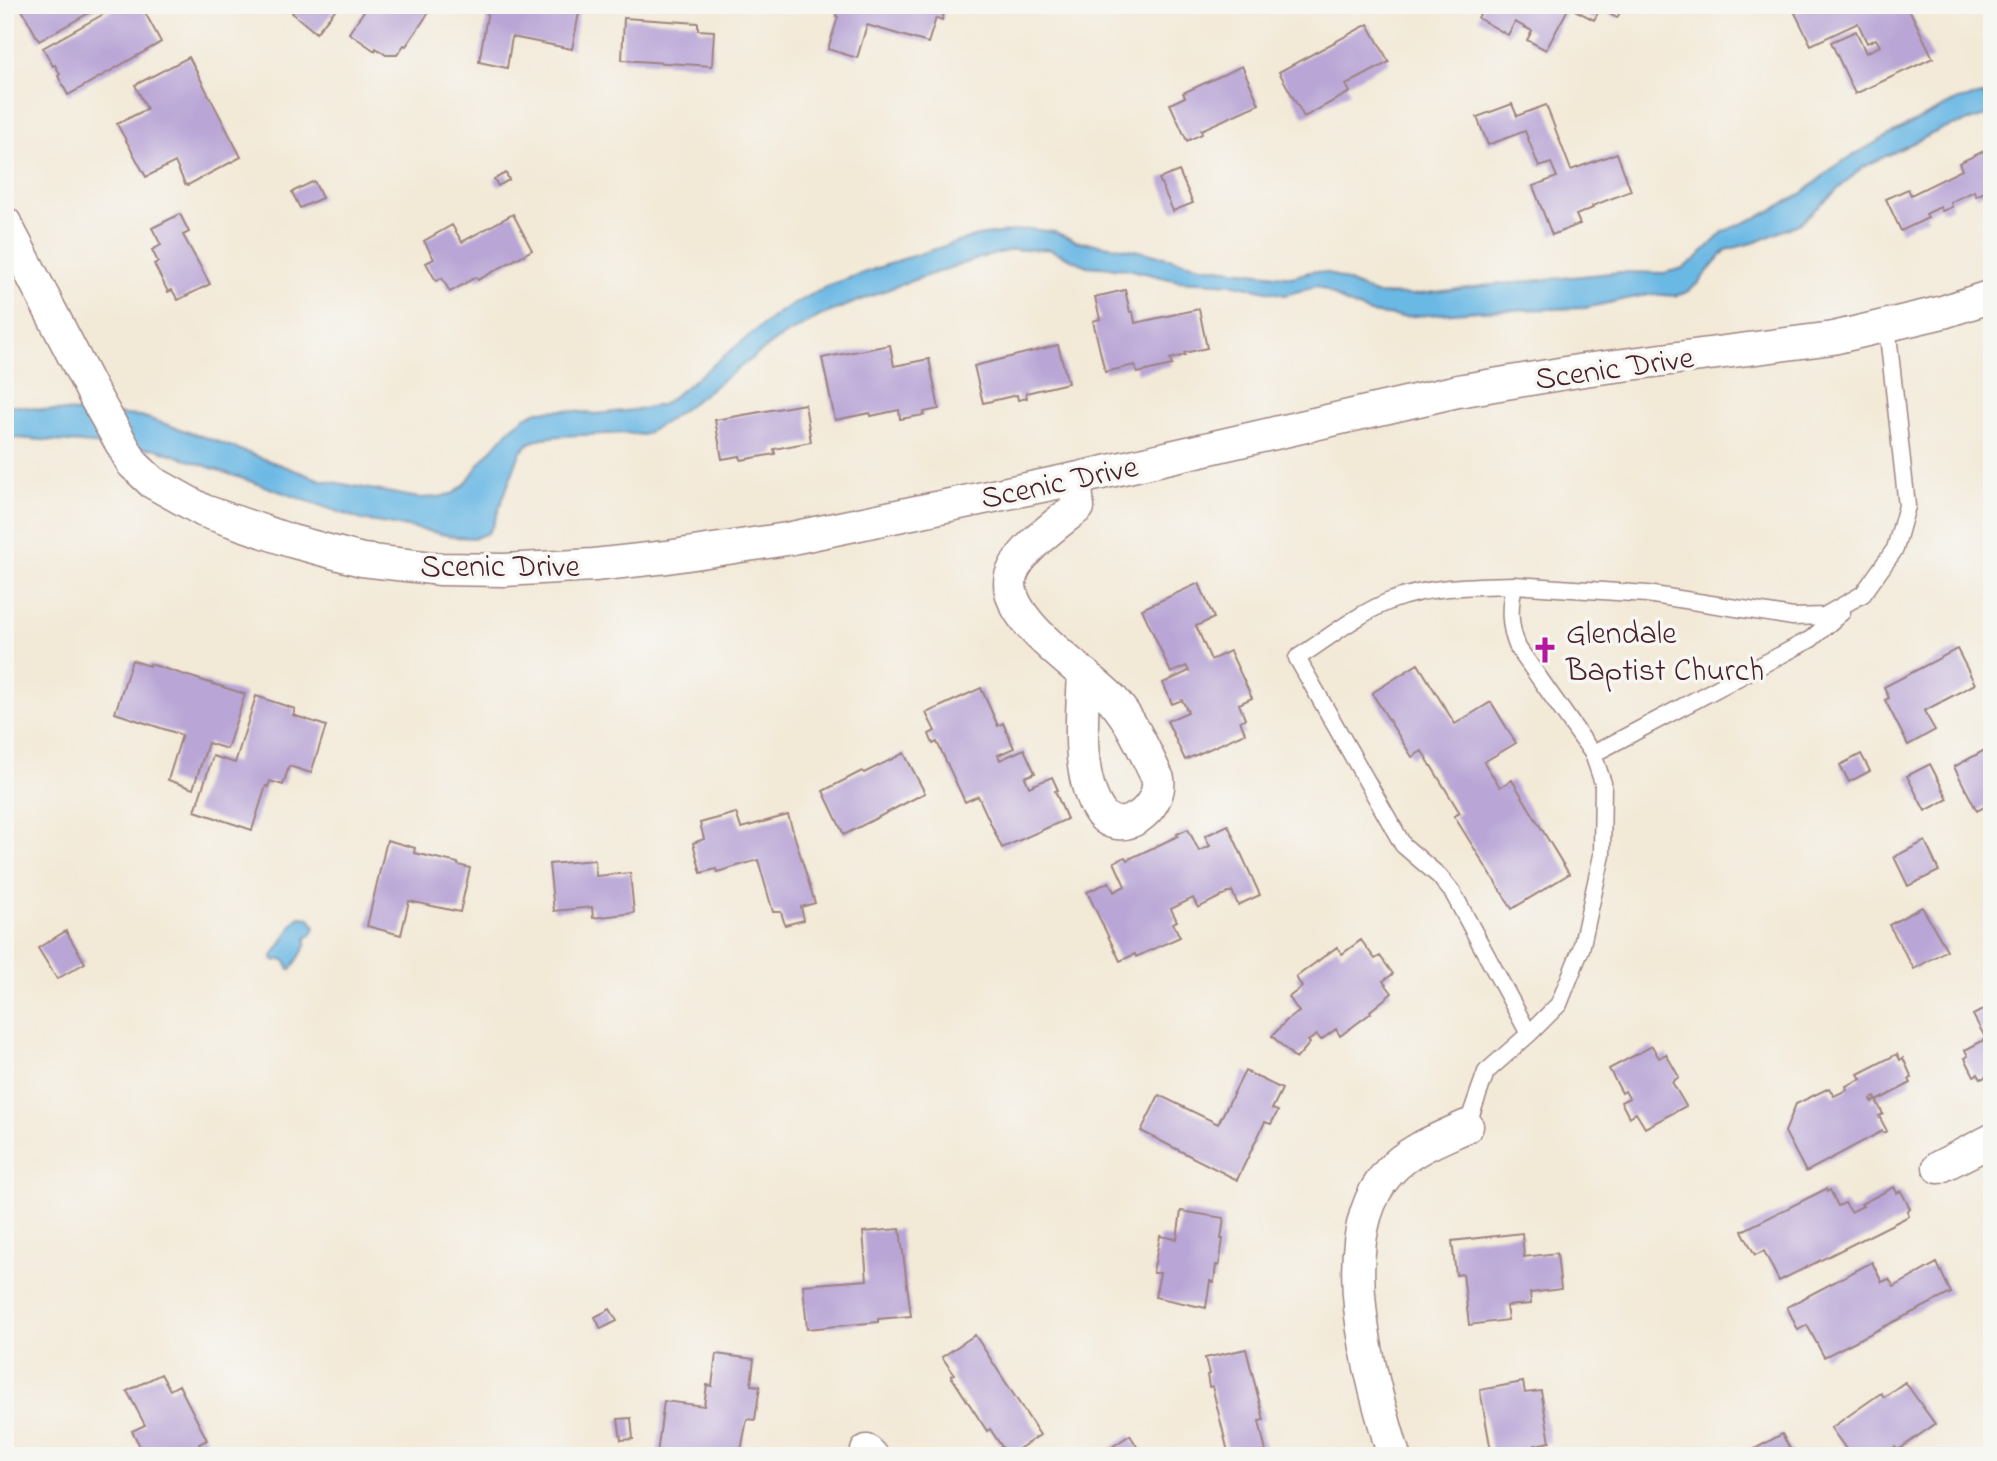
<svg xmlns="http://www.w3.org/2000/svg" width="1997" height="1461" viewBox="0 0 1997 1461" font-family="'Indie Flower',sans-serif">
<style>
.water{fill:#6bb8e4;stroke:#5a6c88;stroke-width:2}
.building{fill:#b9a5d6}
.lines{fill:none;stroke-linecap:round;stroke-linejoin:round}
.service-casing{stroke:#9e8481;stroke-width:19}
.minor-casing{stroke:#9e8481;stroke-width:35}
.service{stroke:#fff;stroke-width:16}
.minor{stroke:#fff;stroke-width:32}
.labels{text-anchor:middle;stroke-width:7;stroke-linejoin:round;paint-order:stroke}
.street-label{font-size:32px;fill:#4a1f2b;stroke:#f6f6f2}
.poi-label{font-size:32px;fill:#4a1f2b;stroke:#f6f6f2;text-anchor:start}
</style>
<rect width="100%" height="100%" fill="#f6f6f2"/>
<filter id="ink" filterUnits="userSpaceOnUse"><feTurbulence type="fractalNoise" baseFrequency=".0143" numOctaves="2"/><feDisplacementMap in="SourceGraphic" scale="14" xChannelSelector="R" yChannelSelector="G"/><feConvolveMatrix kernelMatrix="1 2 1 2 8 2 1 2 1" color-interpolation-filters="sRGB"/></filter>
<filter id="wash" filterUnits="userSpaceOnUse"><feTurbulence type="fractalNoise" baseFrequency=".00686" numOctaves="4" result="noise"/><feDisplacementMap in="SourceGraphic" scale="28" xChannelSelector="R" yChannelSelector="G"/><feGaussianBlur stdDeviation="1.57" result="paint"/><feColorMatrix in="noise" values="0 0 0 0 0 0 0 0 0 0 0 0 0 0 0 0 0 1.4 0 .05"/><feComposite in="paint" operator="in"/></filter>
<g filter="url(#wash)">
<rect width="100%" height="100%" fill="#f3e9d7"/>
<!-- water -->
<path class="water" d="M 1992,93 L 1992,114 L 1940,130 L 1863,167 L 1799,224 L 1756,242 L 1726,250 L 1697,284 L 1687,292 L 1675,296 L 1650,294 L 1585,308 L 1478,311 L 1403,317 L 1370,313 L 1344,302 L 1328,291 L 1317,286 L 1285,295 L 1235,284 L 1178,281 L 1128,269 L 1087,266 L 1049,249 L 1011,250 L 980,258 L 902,284 L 820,316 L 778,339 L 669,420 L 643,435 L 626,433 L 559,436 L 542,438 L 529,443 L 520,453 L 493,525 L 488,533 L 475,538 L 455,537 L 414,528 L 362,520 L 157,449 L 5,437 L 5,404 L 46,410 L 141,416 L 216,441 L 321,480 L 419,498 L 439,497 L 454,493 L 465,484 L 480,463 L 510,429 L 525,417 L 538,411 L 566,410 L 596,414 L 642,409 L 664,404 L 779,312 L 827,286 L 900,260 L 977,236 L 1030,229 L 1055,232 L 1076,241 L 1135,250 L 1201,266 L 1292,277 L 1313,271 L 1329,273 L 1375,294 L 1412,295 L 1482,286 L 1621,272 L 1664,273 L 1683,268 L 1697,258 L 1724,231 L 1765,214 L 1803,193 L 1835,166 L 1894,132 L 1958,100 Z
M 300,917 L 310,918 L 315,927 L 312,934 L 306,938 L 306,946 L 291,970 L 288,968 C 288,961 283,957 276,961 L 272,958 L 295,921 Z"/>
<g id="blocks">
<!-- building -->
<path class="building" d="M 22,5 L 103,5 L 39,41 L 21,8 Z
M 120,5 L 141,5 L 161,42 L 68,95 L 58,76 L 60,74 L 55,65 L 53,66 L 43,48 Z
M 299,5 L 339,5 L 316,33 L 292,13 Z
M 368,5 L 434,5 L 406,46 L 404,45 L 397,55 L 386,55 L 376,48 L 375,51 L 349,33 Z
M 489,5 L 566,5 L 580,8 L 572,49 L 512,37 L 507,68 L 479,62 Z
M 839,5 L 940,5 L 939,9 L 945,10 L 942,20 L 936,18 L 928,43 L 867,25 L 857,58 L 828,49 L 838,17 L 836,16 Z
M 1484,5 L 1624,5 L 1617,18 L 1600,9 L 1594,20 L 1569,7 L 1546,50 L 1527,40 L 1532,31 L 1515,22 L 1508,35 L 1478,18 Z
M 1811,5 L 1896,5 L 1898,9 L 1906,9 L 1911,13 L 1933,58 L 1855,94 L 1831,42 L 1856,31 L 1866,53 L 1880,46 L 1876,39 L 1867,43 L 1858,23 L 1811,45 L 1795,13 Z
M 624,18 L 698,23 L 698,30 L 714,31 L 712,66 L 622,60 Z
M 1368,24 L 1389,62 L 1346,85 L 1350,92 L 1304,117 L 1279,72 Z
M 189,57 L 241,157 L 188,185 L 185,184 L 175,162 L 146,177 L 117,124 L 147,109 L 135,85 Z
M 1242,66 L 1259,104 L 1201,130 L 1202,134 L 1187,141 L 1170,104 L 1185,97 L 1183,93 Z
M 1512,104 L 1517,116 L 1546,105 L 1571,170 L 1617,153 L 1631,191 L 1592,206 L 1593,208 L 1576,215 L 1580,224 L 1552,235 L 1533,186 L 1557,177 L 1551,163 L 1539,167 L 1525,131 L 1488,145 L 1477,117 Z
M 1992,147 L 1992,189 L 1976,196 L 1974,191 L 1951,202 L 1952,207 L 1942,211 L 1940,207 L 1926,214 L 1928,218 L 1901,231 L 1886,199 L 1908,189 L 1911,195 L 1962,170 L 1959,163 Z
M 1179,171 L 1193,203 L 1173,211 L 1159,179 Z
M 506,173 L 509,180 L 498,186 L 494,179 Z
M 314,181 L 322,198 L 300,208 L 292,192 Z
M 180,214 L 189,232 L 183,235 L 210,284 L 178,300 L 172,290 L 168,292 L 154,264 L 158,262 L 152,250 L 161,245 L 152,228 Z
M 513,214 L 532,250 L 478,280 L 476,277 L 450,292 L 442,278 L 436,281 L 426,263 L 434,259 L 424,241 L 452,225 L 462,242 Z
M 1125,290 L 1130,312 L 1133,312 L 1135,323 L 1199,309 L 1207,348 L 1184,353 L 1185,355 L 1170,359 L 1172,365 L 1137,373 L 1135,365 L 1105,372 L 1093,321 L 1100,319 L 1095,297 Z
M 890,345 L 894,366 L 929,359 L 939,409 L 924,412 L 924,415 L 900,419 L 899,410 L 871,416 L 870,413 L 835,420 L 822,358 Z
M 1058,345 L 1068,383 L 1026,393 L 1027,398 L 1018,400 L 1017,395 L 983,403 L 974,366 Z
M 805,404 L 811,442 L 774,449 L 775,454 L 741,460 L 740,456 L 722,459 L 715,420 Z
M 1199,583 L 1214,618 L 1196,626 L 1211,660 L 1230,651 L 1252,698 L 1239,704 L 1245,719 L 1240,721 L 1245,733 L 1185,760 L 1167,721 L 1188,712 L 1182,700 L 1172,704 L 1163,683 L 1189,671 L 1186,666 L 1171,673 L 1142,609 Z
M 1957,649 L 1975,684 L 1924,711 L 1935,730 L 1908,745 L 1885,700 L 1889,698 L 1884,687 Z
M 132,660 L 149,666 L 150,664 L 245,694 L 227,749 L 208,743 L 193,789 L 168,780 L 182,735 L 115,713 Z
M 1418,664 L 1455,724 L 1491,702 L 1516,743 L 1484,762 L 1500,787 L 1512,780 L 1569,874 L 1512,909 L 1454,816 L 1460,813 L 1422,751 L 1412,757 L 1372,693 Z
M 981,688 L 998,726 L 1003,723 L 1014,748 L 998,755 L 1000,760 L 1024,749 L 1035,773 L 1025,777 L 1029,787 L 1052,777 L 1058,790 L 1055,791 L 1067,819 L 1002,848 L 978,796 L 965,802 L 937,742 L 933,744 L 929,734 L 935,731 L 926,713 Z
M 256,696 L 295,709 L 293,715 L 326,726 L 311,773 L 289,766 L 283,785 L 270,781 L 268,787 L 266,786 L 252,830 L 195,811 L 213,756 L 235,763 Z
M 1992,746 L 1992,803 L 1977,811 L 1954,767 Z
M 904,753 L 925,793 L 844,835 L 823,791 L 862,771 L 864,773 Z
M 1861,754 L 1870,771 L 1849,782 L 1840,765 Z
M 1930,764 L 1948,799 L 1925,811 L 1907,776 Z
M 736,813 L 741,828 L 788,815 L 815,903 L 801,907 L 804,920 L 785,925 L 781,912 L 773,912 L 758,860 L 717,872 L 716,869 L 701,873 L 693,843 L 704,839 L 700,823 Z
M 1228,825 L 1260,895 L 1238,905 L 1232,891 L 1198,908 L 1193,898 L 1171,909 L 1177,921 L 1173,923 L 1180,937 L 1136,957 L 1135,954 L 1120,961 L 1087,892 L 1109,882 L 1114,892 L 1125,886 L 1114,862 L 1125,857 L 1127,860 L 1178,836 L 1177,834 L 1188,829 L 1199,851 L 1210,846 L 1205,836 Z
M 387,840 L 415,848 L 414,853 L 458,863 L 458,865 L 470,868 L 460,912 L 409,901 L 401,935 L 367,926 Z
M 1925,841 L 1939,871 L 1908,886 L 1894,857 Z
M 595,860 L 596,876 L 630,873 L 634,913 L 593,918 L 592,907 L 554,911 L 549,864 Z
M 1922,907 L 1947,950 L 1914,969 L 1889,925 Z
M 66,931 L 85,963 L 57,979 L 38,948 Z
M 1361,940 L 1375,959 L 1380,956 L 1393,974 L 1383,981 L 1392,993 L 1370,1011 L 1371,1013 L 1340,1036 L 1336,1029 L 1321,1040 L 1317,1035 L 1308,1041 L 1310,1043 L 1296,1059 L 1272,1036 L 1287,1020 L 1299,1012 L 1289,997 L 1302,987 L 1296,977 L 1337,947 L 1342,954 Z
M 1992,1005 L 1992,1074 L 1981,1079 L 1978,1074 L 1974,1076 L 1965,1058 L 1968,1056 L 1965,1050 L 1986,1039 L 1973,1015 Z
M 1652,1046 L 1659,1058 L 1666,1054 L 1679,1077 L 1672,1082 L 1686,1106 L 1645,1128 L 1636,1113 L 1629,1117 L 1621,1102 L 1629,1098 L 1625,1091 L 1622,1093 L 1609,1069 Z
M 1897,1054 L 1900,1060 L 1903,1058 L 1912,1078 L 1909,1079 L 1911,1083 L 1877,1101 L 1875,1097 L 1871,1099 L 1872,1102 L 1876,1100 L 1883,1114 L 1879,1116 L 1887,1131 L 1883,1133 L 1882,1131 L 1806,1172 L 1785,1132 L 1796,1104 L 1829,1088 L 1834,1096 L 1847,1090 L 1846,1086 L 1861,1079 L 1858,1074 Z
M 1245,1071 L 1282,1089 L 1272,1109 L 1278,1111 L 1271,1124 L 1265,1122 L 1237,1180 L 1141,1131 L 1159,1095 L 1218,1124 Z
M 1894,1187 L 1897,1193 L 1901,1191 L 1910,1209 L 1907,1211 L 1909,1216 L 1779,1281 L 1764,1251 L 1755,1255 L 1742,1231 L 1826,1189 L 1827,1192 L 1830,1190 L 1838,1206 L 1845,1203 L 1851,1212 L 1863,1206 L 1861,1204 Z
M 1181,1211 L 1224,1218 L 1221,1239 L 1223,1239 L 1219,1266 L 1216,1265 L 1214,1282 L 1210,1281 L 1206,1308 L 1155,1297 L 1160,1273 L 1153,1273 L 1160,1236 L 1177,1239 Z
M 900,1229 L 911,1316 L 878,1319 L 878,1322 L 807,1329 L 803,1285 L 867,1280 L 863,1232 Z
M 1522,1233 L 1524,1257 L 1557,1253 L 1561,1289 L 1530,1293 L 1531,1304 L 1506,1306 L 1508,1320 L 1469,1325 L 1463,1274 L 1456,1275 L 1452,1241 Z
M 1872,1262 L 1882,1282 L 1889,1279 L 1894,1287 L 1937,1263 L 1951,1293 L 1824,1357 L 1807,1325 L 1798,1330 L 1787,1307 Z
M 610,1309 L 617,1321 L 601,1329 L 595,1317 Z
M 975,1335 L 1040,1435 L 1008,1456 L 990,1429 L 987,1431 L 951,1376 L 954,1374 L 942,1357 Z
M 1246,1349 L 1264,1420 L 1259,1421 L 1266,1452 L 1251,1456 L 1229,1456 L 1212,1386 L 1209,1387 L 1207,1375 L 1209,1374 L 1205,1358 Z
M 716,1354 L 754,1359 L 751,1385 L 760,1386 L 755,1420 L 747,1419 L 740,1456 L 669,1456 L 657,1454 L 664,1401 L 704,1406 L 707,1385 L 712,1386 Z
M 161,1374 L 170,1390 L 179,1385 L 207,1440 L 199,1444 L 205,1456 L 160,1456 L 155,1446 L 143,1452 L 132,1431 L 145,1425 L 127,1391 Z
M 1523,1382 L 1525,1393 L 1541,1391 L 1550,1442 L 1535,1445 L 1537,1456 L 1492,1456 L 1480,1390 Z
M 1905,1382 L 1935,1424 L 1898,1450 L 1895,1447 L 1882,1456 L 1851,1456 L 1831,1428 L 1881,1393 L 1884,1397 Z
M 631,1418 L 633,1439 L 621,1440 L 618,1419 Z
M 1782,1434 L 1794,1456 L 1754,1456 L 1751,1451 Z
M 1130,1435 L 1139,1450 L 1130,1456 L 1113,1456 L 1109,1449 Z"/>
</g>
</g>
<g filter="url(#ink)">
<use href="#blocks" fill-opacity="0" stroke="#9e8481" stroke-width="2"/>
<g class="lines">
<!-- service casing -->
<g class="service-casing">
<path id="service" d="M 1514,585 L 1647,594 L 1793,617 L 1824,616 L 1863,594 L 1895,549 L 1907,506 L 1887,326
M 1593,754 L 1811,639 L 1842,612
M 1467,1126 L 1486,1072 L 1529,1034 L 1559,1004 L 1581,949 L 1602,855 L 1603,783 L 1593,754 L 1518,648 C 1509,626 1509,608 1514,585 C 1473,586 1429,586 1390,601 C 1357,614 1327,639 1297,658 L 1403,845 L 1439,876 L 1453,893 L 1529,1034"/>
</g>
<!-- minor casing -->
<g class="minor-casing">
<path id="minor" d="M 5,223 L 95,397 L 133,464 L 152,482 L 204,511 L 291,541 L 362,560 L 441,569 L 504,570 L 594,565 L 667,557 L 787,539 L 1075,479 L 1458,391 L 1584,370 L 1833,338 L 1943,312 L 1992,296
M 1075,479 L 1078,507 C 1057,524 1019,550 1011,576 C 1000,619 1087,672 1113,700 C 1133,723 1145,752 1158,779 C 1162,808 1120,842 1099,811 C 1076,775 1082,716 1084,674
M 1939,1167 L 1992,1140
M 867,1451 L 872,1456
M 1394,1456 C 1371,1380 1329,1238 1389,1172 C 1408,1150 1441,1138 1467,1126"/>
</g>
<!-- service -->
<use href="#service" class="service"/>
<!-- minor -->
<use href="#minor" class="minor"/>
</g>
</g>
<!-- icons -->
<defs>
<g id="church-bare" transform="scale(2.1)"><path d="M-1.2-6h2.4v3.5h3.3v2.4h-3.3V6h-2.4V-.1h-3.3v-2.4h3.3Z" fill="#b5179e" stroke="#f6f6f2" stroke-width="2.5" paint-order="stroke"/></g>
</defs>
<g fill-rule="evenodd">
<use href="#church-bare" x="1545" y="650"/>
</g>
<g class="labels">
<!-- street labels -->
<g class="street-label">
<text transform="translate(1614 367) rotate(-8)" y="11">Scenic Drive</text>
<text transform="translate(1059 481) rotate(-12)" y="11">Scenic Drive</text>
<text x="500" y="576">Scenic Drive</text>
</g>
<!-- poi labels -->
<g class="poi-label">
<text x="1566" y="643">Glendale<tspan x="1566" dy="37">Baptist Church</tspan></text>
</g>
</g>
<!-- margin -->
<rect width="1997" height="1461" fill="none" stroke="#f6f6f2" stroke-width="28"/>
</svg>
